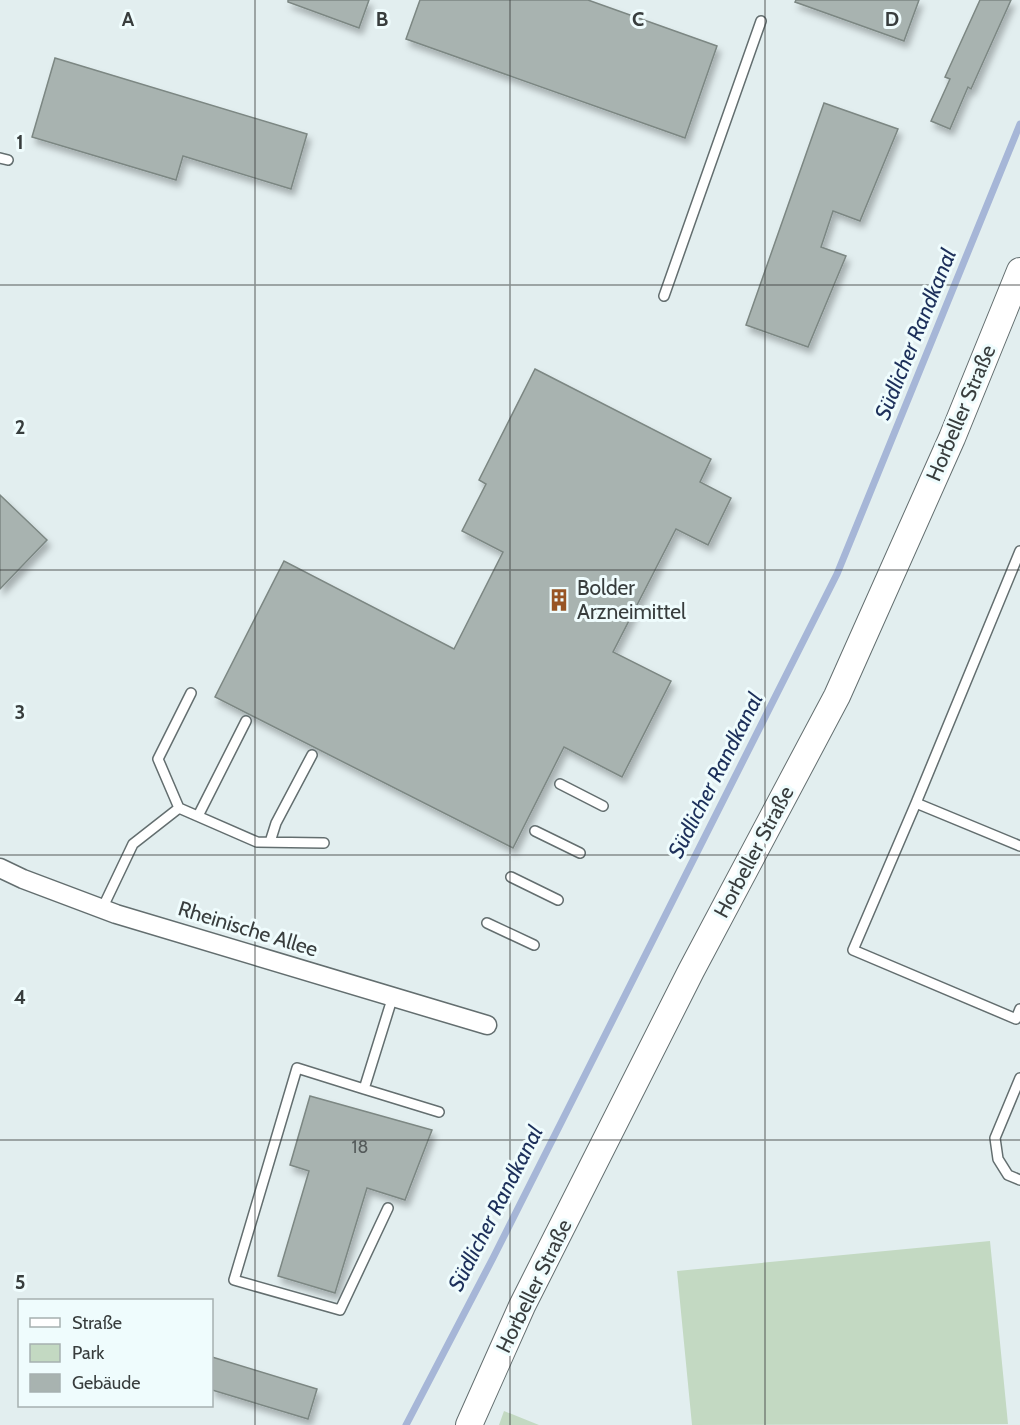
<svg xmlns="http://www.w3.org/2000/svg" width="1020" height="1425" viewBox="0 0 1020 1425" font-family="Cabin,sans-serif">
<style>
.green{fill:#c3d9c2}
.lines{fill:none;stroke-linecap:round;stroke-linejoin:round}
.stream{stroke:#a6b6d7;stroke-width:7}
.building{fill:#a8b3b0;stroke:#7c8783;stroke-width:1.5;filter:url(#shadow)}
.service-casing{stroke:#636e6f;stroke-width:12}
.minor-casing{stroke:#636e6f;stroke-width:21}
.secondary-casing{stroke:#636e6f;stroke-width:28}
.service{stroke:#fff;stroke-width:9}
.minor{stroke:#fff;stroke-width:18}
.secondary{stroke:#fff;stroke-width:26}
.grid{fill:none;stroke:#383d3d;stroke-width:1.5;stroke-opacity:0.55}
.labels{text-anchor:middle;stroke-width:6;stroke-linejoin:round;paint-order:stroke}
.number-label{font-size:18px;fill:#545a5a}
.street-label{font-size:21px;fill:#383d3d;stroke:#effcfd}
.poi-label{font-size:21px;fill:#383d3d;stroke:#effcfd;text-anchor:start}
.water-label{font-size:22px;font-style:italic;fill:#1c2f5a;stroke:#effcfd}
.grid-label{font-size:20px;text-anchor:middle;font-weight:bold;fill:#383d3d;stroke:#effcfd;stroke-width:6;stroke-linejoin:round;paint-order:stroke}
</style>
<defs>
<filter id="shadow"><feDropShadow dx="3.5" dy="6" stdDeviation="3" flood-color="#0004"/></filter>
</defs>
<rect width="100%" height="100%" fill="#e2eeef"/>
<!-- green -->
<path class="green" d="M 990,1241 L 1008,1424 L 692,1425 L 677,1271 Z
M 504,1411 L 539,1425 L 499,1425 Z"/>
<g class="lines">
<!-- stream -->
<path class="stream" d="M 406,1425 L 493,1258 L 837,574 L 1020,124"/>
</g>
<!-- building -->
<path class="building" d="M 288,0 L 369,0 L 359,28 L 288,2 Z
M 420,0 L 588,0 L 717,46 L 685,138 L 406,39 Z
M 796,0 L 919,0 L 904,41 L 795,2 Z
M 980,0 L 1011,0 L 971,89 L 968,87 L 950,129 L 931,121 L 950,79 L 945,77 Z
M 55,58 L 307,134 L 291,189 L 183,156 L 176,180 L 32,137 Z
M 824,103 L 898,129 L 860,221 L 833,211 L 821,247 L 846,256 L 808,347 L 746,325 Z
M 535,369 L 711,459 L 700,482 L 731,498 L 708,545 L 676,529 L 613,652 L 671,681 L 622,777 L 564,747 L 513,848 L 215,697 L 284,561 L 454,649 L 503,552 L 462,531 L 486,484 L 479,480 Z
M 0,495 L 47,540 L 0,589 Z
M 310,1096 L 432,1130 L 405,1200 L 367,1188 L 335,1293 L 278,1276 L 309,1171 L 290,1165 Z
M 212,1357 L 317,1389 L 308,1419 L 212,1390 Z"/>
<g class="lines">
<!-- service casing -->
<g class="service-casing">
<path id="service" d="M 0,158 L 8,160
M 664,296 L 761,21
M 1020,551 L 916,803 L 853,950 L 1016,1019 L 1020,1009
M 191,693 L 158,759 L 179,808 L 257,842 L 324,843
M 560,784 L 603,806
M 916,803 L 1020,846
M 198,816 L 246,721
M 535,831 L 580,853
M 270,842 L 276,823 L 312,755
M 511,877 L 558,900
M 102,909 L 133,844 L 179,808
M 487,923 L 534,945
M 1020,1078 L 995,1138 L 998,1159 L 1008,1175 L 1020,1180
M 364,1089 L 439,1112
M 388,1208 L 340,1310 L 234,1280 L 297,1068 L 364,1089 L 393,996"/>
</g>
<!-- minor casing -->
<g class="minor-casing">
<path id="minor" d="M 0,868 L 23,879 L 116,914 L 487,1025"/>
</g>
<!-- secondary casing -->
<g class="secondary-casing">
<path id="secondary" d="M 469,1425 L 522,1306 L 691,971 L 837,696 L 952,438 L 1020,271"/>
</g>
<!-- service -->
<use href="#service" class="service"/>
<!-- minor -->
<use href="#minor" class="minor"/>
<!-- secondary -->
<use href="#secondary" class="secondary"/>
</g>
<!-- grid -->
<path class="grid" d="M 255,0 L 255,1425M 510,0 L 510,1425M 765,0 L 765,1425M 0,285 L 1020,285M 0,570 L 1020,570M 0,855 L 1020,855M 0,1140 L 1020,1140"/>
<!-- icons -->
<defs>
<g id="building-bare" transform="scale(1.8)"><path d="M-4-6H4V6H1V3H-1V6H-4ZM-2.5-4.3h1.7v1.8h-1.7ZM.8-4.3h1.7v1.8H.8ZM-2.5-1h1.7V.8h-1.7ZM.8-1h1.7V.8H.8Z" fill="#985524" stroke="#effcfd" stroke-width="2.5" paint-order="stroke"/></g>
</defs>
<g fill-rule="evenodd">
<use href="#building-bare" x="559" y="600"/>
</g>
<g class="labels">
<!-- number labels -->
<g class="number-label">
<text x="360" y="1153">18</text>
</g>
<!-- street labels -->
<g class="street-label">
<text transform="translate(961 413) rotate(-67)" y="7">Horbeller Straße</text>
<text transform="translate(754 852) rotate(-62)" y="7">Horbeller Straße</text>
<text transform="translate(248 929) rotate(17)" y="7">Rheinische Allee</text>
<text transform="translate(534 1286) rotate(-64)" y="7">Horbeller Straße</text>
</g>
<!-- poi labels -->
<g class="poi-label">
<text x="577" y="595">Bolder<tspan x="577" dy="24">Arzneimittel</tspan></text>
</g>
<!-- water labels -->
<g class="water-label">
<text transform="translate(915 334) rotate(-68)" y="8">Südlicher Randkanal</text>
<text transform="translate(715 775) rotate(-63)" y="8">Südlicher Randkanal</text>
<text transform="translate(495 1208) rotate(-63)" y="8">Südlicher Randkanal</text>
</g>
</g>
<g class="grid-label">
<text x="128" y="26">A</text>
<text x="382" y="26">B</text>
<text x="638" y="26">C</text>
<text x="892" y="26">D</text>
<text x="20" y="149">1</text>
<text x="20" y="434">2</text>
<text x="20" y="719">3</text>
<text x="20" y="1004">4</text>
<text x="20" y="1289">5</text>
</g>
<!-- legend -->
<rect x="18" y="1299" width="195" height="108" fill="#effcfd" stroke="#a6b0b0" stroke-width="1.5"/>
<rect x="30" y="1318" width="30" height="9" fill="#ffffff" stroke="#a6b0b0" stroke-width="1.5"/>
<text x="72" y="1329" font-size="18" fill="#383d3d">Straße</text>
<rect x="30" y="1344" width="30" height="18" fill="#c3d9c2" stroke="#a6b0b0" stroke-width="1.5"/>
<text x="72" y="1359" font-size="18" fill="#383d3d">Park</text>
<rect x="30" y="1374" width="30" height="18" fill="#a8b3b0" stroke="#a6b0b0" stroke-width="1.5"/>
<text x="72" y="1389" font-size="18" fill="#383d3d">Gebäude</text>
</svg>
